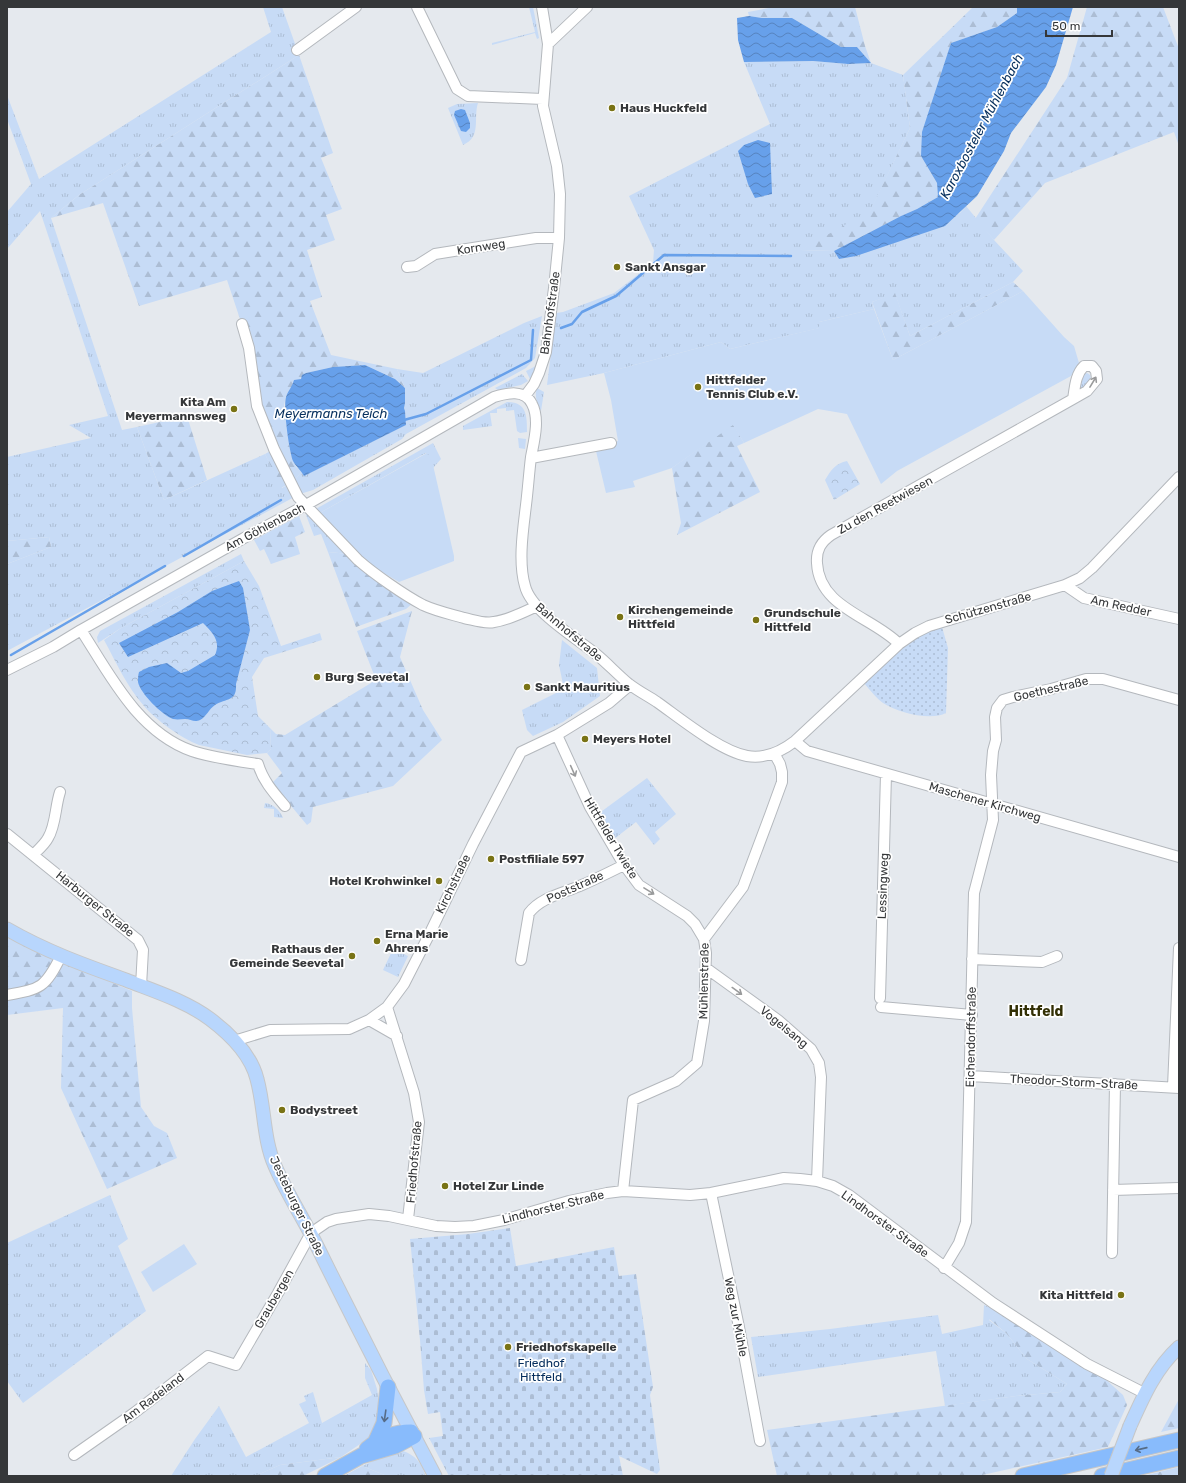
<svg xmlns="http://www.w3.org/2000/svg" width="1186" height="1483" viewBox="0 0 1186 1483" font-family="Rubik,sans-serif">
<style>
.grass{fill:url(#grass-tufts)}
.forest{fill:url(#forest-firs)}
.cemetery{fill:url(#cemetery-stones)}
.park{fill:url(#park-crowns)}
.garden{fill:url(#garden-dots)}
.pitch{fill:#c7dbf6}
.water{fill:url(#water-waves)}
.lines{fill:none;stroke-linecap:round;stroke-linejoin:round}
.stream{stroke:#67a0ea;stroke-width:2.5}
.minor-casing{stroke:#b4b8bd;stroke-width:12}
.major-casing{stroke:#c6c7c8;stroke-width:15}
.highway-casing{stroke:#c6c7c8;stroke-width:17}
.minor{stroke:#fff;stroke-width:10}
.major{stroke:#b8d6fd;stroke-width:13}
.highway{stroke:#88bbfc;stroke-width:15}
.major-bridge-casing{stroke:#c6c7c8;stroke-width:15;stroke-linecap:butt}
.major-bridge{stroke:#b8d6fd;stroke-width:13}
.oneway{stroke:#9a9b9c}
.oneway2{stroke:#566c87}
.poi-dot{fill:#797315;stroke:#fff;stroke-width:1.5}
.labels{text-anchor:middle;stroke-width:3.5;stroke-linejoin:round;paint-order:stroke}
.poi-label{font-size:12px;font-weight:bold;fill:#353739;stroke:#fff;text-anchor:start}
.street-label{font-size:12px;fill:#353739;stroke:#fff}
.park-label{font-size:12px;fill:#052d5c;stroke:#fff}
.water-label{font-size:13px;font-style:italic;fill:#07305e;stroke:#fff}
.quarter-label{font-size:14px;font-weight:bold;fill:#322f04;stroke:#fff}
</style>
<defs>
<pattern id="grass-tufts" width="24" height="20" patternUnits="userSpaceOnUse"><rect width="24" height="20" fill="#c7dbf6"/><path d="M3 7l-1-3M5 7V3M7 7l1-3M15 17l-1-3M17 17v-4M19 17l1-3" fill="none" stroke="#acbdd4"/></pattern>
<pattern id="forest-firs" width="22" height="20" patternUnits="userSpaceOnUse"><rect width="22" height="20" fill="#c7dbf6"/><path d="M5 1l3.5 6h-7zM16 11l3.5 6h-7z" fill="#acbdd4"/></pattern>
<pattern id="cemetery-stones" width="16" height="16" patternUnits="userSpaceOnUse"><rect width="16" height="16" fill="#c7dbf6"/><path d="M2 7V4a2 2 0 0 1 4 0v3zM10 15v-3a2 2 0 0 1 4 0v3z" fill="#acbdd4"/></pattern>
<pattern id="park-crowns" width="20" height="18" patternUnits="userSpaceOnUse"><rect width="20" height="18" fill="#c7dbf6"/><path d="M2 6a3 3 0 1 1 6 0M12 15a3 3 0 1 1 6 0" fill="none" stroke="#acbdd4"/></pattern>
<pattern id="garden-dots" width="8" height="8" patternUnits="userSpaceOnUse"><rect width="8" height="8" fill="#c7dbf6"/><path d="M2 2h.1M6 6h.1" fill="none" stroke="#acbdd4" stroke-width="1.8" stroke-linecap="round"/></pattern>
<pattern id="water-waves" width="16" height="10" patternUnits="userSpaceOnUse"><rect width="16" height="10" fill="#67a0ea"/><path d="M0 5q4-4 8 0t8 0" fill="none" stroke="#5683bf"/></pattern>
</defs>
<rect width="100%" height="100%" fill="#e5e9ee"/>
<!-- grass -->
<path class="grass" d="M 263,7 L 282,7 L 299,55 L 79,195 L 51,218 L 122,430 L 137,427 L 164,500 L 265,454 L 282,488 L 294,481 L 302,471 L 305,475 L 406,425 L 405,411 L 404,408 L 405,388 L 397,369 L 423,373 L 524,323 L 542,316 L 535,358 L 526,368 L 406,434 L 402,439 L 313,490 L 300,494 L 7,651 L 7,564 L 51,547 L 49,537 L 7,541 L 7,457 L 91,438 L 69,425 L 108,416 L 40,211 L 7,249 L 7,212 L 31,184 L 7,119 L 7,95 L 39,179 L 271,32 Z
M 529,7 L 533,7 L 539,38 L 537,39 L 535,33 L 492,45 L 492,43 L 535,32 Z
M 813,61 L 848,64 L 871,63 L 903,75 L 910,128 L 870,212 L 801,250 L 834,251 L 839,259 L 960,213 L 966,206 L 994,240 L 1023,271 L 1013,282 L 910,336 L 895,294 L 872,302 L 874,309 L 819,322 L 820,328 L 730,349 L 721,342 L 604,373 L 547,385 L 556,313 L 563,312 L 614,293 L 653,263 L 654,250 L 629,196 L 770,124 L 744,62 Z
M 478,103 C 473,118 482,137 463,145 L 448,108 L 457,104 Z
M 538,362 L 535,371 L 530,379 L 526,371 L 536,366 Z
M 1087,373 L 1090,375 L 1091,379 L 1079,392 L 1084,374 Z
M 522,374 L 528,381 L 521,385 L 498,390 L 495,388 Z
M 537,388 L 544,392 L 541,411 C 537,403 534,396 537,388 Z
M 507,402 C 527,402 527,416 527,432 L 520,433 L 517,431 L 514,410 L 506,411 L 506,408 L 497,409 L 497,413 L 490,413 L 492,426 L 463,430 L 463,426 Z
M 518,438 L 526,439 L 525,449 L 519,448 Z
M 433,443 L 441,459 L 433,468 L 426,453 L 318,514 L 314,510 Z
M 310,513 L 349,554 L 328,552 L 321,534 L 314,536 L 306,515 Z
M 241,554 L 244,561 L 121,628 L 98,643 L 97,637 L 100,631 Z
M 562,640 L 597,668 L 600,696 L 563,722 L 533,736 L 527,730 L 522,710 L 564,689 L 559,665 Z
M 647,778 L 676,814 L 655,832 L 660,839 L 654,845 L 636,822 L 614,839 L 598,814 Z
M 265,803 C 273,804 280,810 283,818 L 274,817 L 274,809 L 264,808 Z
M 393,949 L 408,956 L 398,977 L 383,970 Z
M 110,1195 L 128,1239 L 118,1246 L 146,1311 L 23,1403 L 7,1381 L 7,1243 Z
M 984,1305 L 998,1311 L 989,1320 L 1006,1333 L 1027,1359 L 1067,1384 L 1060,1392 L 1016,1396 L 945,1406 L 936,1351 L 758,1377 L 751,1337 L 830,1329 L 938,1315 L 942,1334 L 983,1325 Z
M 365,1363 L 371,1370 L 377,1389 L 381,1416 L 372,1436 L 341,1457 L 280,1465 L 255,1476 L 171,1476 L 195,1439 L 219,1406 L 246,1457 L 309,1423 L 299,1404 L 306,1401 L 304,1396 L 313,1392 L 322,1423 L 372,1395 L 365,1378 Z
M 403,1451 C 414,1454 424,1465 425,1476 L 387,1476 L 362,1466 C 376,1460 388,1452 403,1451 Z"/>
<!-- forest -->
<path class="forest" d="M 774,7 L 855,7 L 865,46 L 871,63 L 857,47 L 841,47 L 792,18 L 762,18 L 749,16 L 748,12 Z
M 973,7 L 1017,7 L 1017,13 L 997,27 L 951,43 L 921,156 L 937,183 L 938,197 L 917,209 L 901,216 L 834,251 L 800,250 L 870,211 L 910,128 L 903,75 Z
M 1087,7 L 1163,7 L 1179,49 L 1179,146 L 1174,132 L 1045,183 L 994,240 L 975,219 L 1067,78 Z
M 299,55 L 333,153 L 321,158 L 342,209 L 326,215 L 335,240 L 307,250 L 322,297 L 310,301 L 331,355 L 397,369 L 405,388 L 395,379 L 365,365 L 333,367 L 306,373 L 292,388 L 286,396 L 284,405 L 291,455 L 296,467 L 302,471 L 294,481 L 281,488 L 265,454 L 274,449 L 257,406 L 247,340 L 227,280 L 139,306 L 103,203 L 51,218 L 79,195 Z
M 1013,282 L 1023,291 L 893,360 L 872,302 L 895,293 L 910,336 Z
M 187,416 L 207,480 L 164,500 L 137,427 Z
M 733,424 L 744,443 L 737,446 L 760,492 L 677,535 L 681,523 L 672,468 Z
M 299,516 L 305,532 L 295,537 L 300,554 L 271,564 L 264,549 L 260,551 L 254,540 Z
M 49,537 L 51,547 L 7,564 L 7,541 Z
M 328,552 L 349,554 L 413,603 L 406,609 L 356,627 Z
M 412,611 L 400,657 L 423,710 L 442,740 L 393,786 L 313,807 L 311,822 L 307,825 L 272,783 L 282,773 L 267,753 L 271,749 L 270,728 L 276,734 L 285,735 L 376,680 L 357,631 Z
M 7,934 L 29,948 L 132,991 L 132,1008 L 141,1107 L 154,1126 L 167,1133 L 177,1158 L 107,1189 L 61,1088 L 63,1008 L 7,1015 Z
M 998,1311 L 1104,1378 L 1123,1395 L 1127,1405 L 1108,1447 L 978,1476 L 777,1476 L 767,1430 L 1016,1396 L 1060,1392 L 1067,1384 L 1027,1359 L 1006,1333 L 989,1319 Z
M 1179,1399 L 1179,1428 L 1161,1432 Z
M 341,1457 L 303,1476 L 255,1476 L 280,1465 Z
M 362,1466 L 387,1476 L 344,1476 Z
M 1179,1467 L 1179,1476 L 1143,1476 Z"/>
<!-- cemetery -->
<path class="cemetery" d="M 510,1228 L 516,1266 L 614,1247 L 619,1276 L 636,1274 L 653,1387 L 650,1395 L 660,1470 L 657,1474 L 619,1456 L 623,1476 L 449,1476 L 429,1438 L 443,1436 L 440,1412 L 428,1414 L 424,1390 L 420,1340 L 410,1239 L 468,1234 Z"/>
<!-- park -->
<path class="park" d="M 847,461 L 860,484 L 834,500 L 825,480 C 831,470 836,463 847,461 Z
M 244,561 L 259,586 L 281,646 L 320,633 L 322,640 L 264,658 L 252,677 L 258,716 L 270,728 L 271,749 L 267,753 L 247,755 L 199,745 C 181,738 156,720 144,706 C 127,687 116,662 104,640 L 121,628 Z"/>
<!-- garden -->
<path class="garden" d="M 942,627 L 948,648 L 946,713 C 931,721 898,713 883,703 C 876,698 870,690 864,683 C 888,662 910,636 942,627 Z"/>
<!-- pitch -->
<path class="pitch" d="M 1023,291 L 1064,337 L 1074,346 L 1079,363 L 1071,376 L 897,471 L 881,484 L 847,414 L 818,409 L 744,443 L 733,425 L 672,468 L 633,481 L 635,487 L 606,493 L 595,447 L 618,441 L 611,400 L 604,373 L 721,342 L 730,349 L 819,328 L 819,322 L 874,309 L 893,360 Z
M 427,453 L 433,465 L 454,556 L 454,561 L 399,582 L 367,563 L 318,514 Z
M 184,1244 L 197,1264 L 153,1292 L 141,1272 Z"/>
<!-- water -->
<path class="water" d="M 1017,7 L 1073,7 L 1056,65 L 1046,87 L 1011,133 L 1004,151 L 977,196 L 945,226 L 856,256 L 839,259 L 834,251 L 901,216 L 917,209 L 938,197 L 937,183 L 921,156 L 922,132 L 951,43 L 997,27 L 1017,13 Z
M 749,16 L 762,18 L 792,18 L 841,47 L 857,47 L 871,63 L 848,64 L 813,61 L 744,62 L 738,40 L 737,18 Z
M 461,109 L 465,110 L 470,123 L 470,128 L 466,132 L 461,131 L 454,115 L 455,111 Z
M 758,140 L 770,143 L 772,194 L 755,198 L 748,184 L 738,151 L 744,145 Z
M 365,365 L 395,379 L 405,388 L 405,403 L 404,408 L 405,411 L 406,425 L 304,476 C 301,470 296,467 293,461 C 289,451 283,407 286,397 C 288,391 292,387 294,380 L 301,379 L 302,375 L 306,373 L 333,367 Z
M 239,581 L 243,588 L 250,630 L 236,684 C 237,702 227,698 215,705 C 209,709 206,717 200,720 C 194,723 191,719 185,719 C 181,719 178,720 173,719 C 162,715 140,693 138,682 C 138,679 138,675 139,672 L 149,667 L 167,663 L 181,673 L 188,671 L 215,655 C 221,641 213,633 203,623 L 128,657 L 119,643 L 178,612 L 212,591 Z"/>
<g class="lines">
<!-- stream -->
<path class="stream" d="M 561,328 L 572,324 L 582,312 L 616,296 L 664,255 L 791,256
M 404,420 L 426,414 L 531,360 L 533,330
M 184,556 L 281,500
M 11,655 L 165,566"/>
<!-- minor casing -->
<g class="minor-casing">
<path id="minor" d="M 417,7 L 457,89 L 468,96 L 543,99
M 548,44 L 587,7
M 297,50 L 356,7
M 407,267 L 416,266 L 435,254 L 536,238 L 559,238
M 242,324 L 249,348 L 257,406 L 274,449 L 298,497 L 358,560 C 374,574 404,595 423,605 C 436,611 450,614 464,618 C 474,620 484,624 494,622 C 509,620 524,612 537,606
M 525,396 L 534,384 L 539,373 L 546,352 L 554,288 L 559,238 L 560,194 L 557,166 L 543,106 L 548,44 L 542,7
M 531,458 L 611,443
M 1065,585 L 1084,598 L 1179,619
M 81,630 C 110,675 138,732 192,751 C 213,758 237,761 258,764 C 263,781 274,793 285,806
M 899,644 C 873,617 819,608 817,563 C 816,550 821,542 831,535 L 1073,399 L 1087,391 L 1097,379 L 1096,371 L 1092,366 L 1084,366 C 1075,375 1075,388 1073,399
M 7,670 L 53,647 L 81,630 L 244,538 L 306,505 L 494,397 C 507,393 525,389 532,404 C 540,419 534,441 531,457 C 529,473 528,489 526,505 C 523,530 518,562 525,586 C 531,611 576,638 596,654 C 607,663 618,675 629,684 C 638,691 648,696 657,702 C 681,719 720,751 747,756 C 765,759 781,752 795,741 L 899,644 L 915,633 L 929,626 L 1065,585 L 1080,578 L 1092,568 L 1179,477
M 557,735 L 590,807 L 624,865 L 639,885 L 687,916 L 695,924 L 704,939 L 706,953 L 704,1021 L 697,1063 L 676,1081 L 633,1100 L 623,1191
M 795,741 L 807,751 L 1179,857
M 7,834 L 138,940 L 143,950 L 141,986
M 33,855 C 38,850 45,844 48,838 C 56,825 55,807 60,792
M 704,939 L 743,887 L 770,815 L 782,782 L 782,772 L 780,764 L 774,753
M 972,959 L 1042,962 L 1057,956
M 521,960 L 529,913 C 541,897 564,893 582,885 C 596,879 610,872 624,865
M 706,968 L 778,1020 L 811,1049 L 819,1063 L 821,1077 L 817,1181
M 7,995 C 41,989 45,988 61,956
M 880,998 L 886,774
M 387,1007 L 414,1093 L 419,1122 L 408,1219
M 881,1007 L 972,1015
M 369,1020 L 397,1036
M 234,1041 L 270,1030 L 349,1029 L 369,1020 L 387,1007 L 404,984 L 429,935 L 473,844 L 521,752 L 557,735 L 609,703 L 630,685
M 970,1076 L 1179,1088
M 1173,1087 L 1179,948
M 1113,1190 L 1179,1188
M 711,1193 L 739,1327 L 760,1441
M 1112,1253 L 1115,1084
M 944,1268 L 959,1243 L 966,1222 L 974,893 L 993,820 L 991,775 L 993,751 L 996,740 L 995,717 L 997,708 L 1003,700 L 1013,697 L 1051,689 L 1086,679 L 1103,679 L 1179,700
M 74,1455 L 134,1413 L 208,1356 L 236,1365 L 278,1293 L 311,1233 L 327,1222 L 336,1219 L 369,1214 L 389,1216 L 436,1226 L 455,1227 L 474,1226 L 504,1220 L 569,1201 L 607,1193 L 623,1191 L 690,1195 L 711,1193 L 784,1178 L 800,1179 L 817,1181 L 833,1186 L 849,1195 L 993,1303 L 1087,1364 L 1144,1393"/>
</g>
<!-- major casing -->
<g class="major-casing">
<path id="major" d="M 7,929 C 45,951 84,965 126,980 C 154,991 186,1001 210,1019 C 230,1034 251,1055 257,1079 C 265,1108 263,1139 275,1166 C 287,1194 305,1221 318,1248 C 356,1325 395,1401 435,1476
M 1130,1426 C 1143,1397 1155,1369 1179,1347"/>
</g>
<!-- highway casing -->
<g class="highway-casing">
<path id="highway" d="M 375,1443 L 384,1423 L 388,1387
M 367,1449 C 380,1438 394,1432 411,1432
M 325,1476 L 361,1456 L 395,1446 L 414,1436
M 1023,1476 L 1179,1440
M 1102,1476 L 1179,1458"/>
</g>
<!-- minor -->
<use href="#minor" class="minor"/>
<!-- major -->
<use href="#major" class="major"/>
<!-- highway -->
<use href="#highway" class="highway"/>
<!-- major-bridge casing -->
<g class="major-bridge-casing">
<path id="major-bridge" d="M 1111,1476 L 1130,1426"/>
</g>
<!-- major-bridge -->
<use href="#major-bridge" class="major-bridge"/>
</g>
<!-- one-way arrows -->
<defs><path id="oneway-shaft" d="M-6 0H5M1.5-3L5.5 0L1.5 3" fill="none" stroke-width="1.6" stroke-linecap="round" stroke-linejoin="round"/></defs>
<g class="oneway">
<use href="#oneway-shaft" transform="translate(1093 382) rotate(-59)"/>
<use href="#oneway-shaft" transform="translate(573 771) rotate(66)"/>
<use href="#oneway-shaft" transform="translate(649 891) rotate(32)"/>
<use href="#oneway-shaft" transform="translate(737 991) rotate(36)"/>
</g>
<g class="oneway2">
<use href="#oneway-shaft" transform="translate(385 1416) rotate(98)"/>
<use href="#oneway-shaft" transform="translate(1141 1449) rotate(167)"/>
</g>
<!-- markers -->
<g class="poi-dot">
<circle cx="612" cy="108" r="4"/>
<circle cx="617" cy="267" r="4"/>
<circle cx="698" cy="387" r="4"/>
<circle cx="234" cy="409" r="4"/>
<circle cx="620" cy="617" r="4"/>
<circle cx="756" cy="620" r="4"/>
<circle cx="317" cy="677" r="4"/>
<circle cx="527" cy="687" r="4"/>
<circle cx="585" cy="739" r="4"/>
<circle cx="491" cy="859" r="4"/>
<circle cx="439" cy="881" r="4"/>
<circle cx="377" cy="941" r="4"/>
<circle cx="352" cy="956" r="4"/>
<circle cx="282" cy="1110" r="4"/>
<circle cx="445" cy="1186" r="4"/>
<circle cx="1121" cy="1295" r="4"/>
<circle cx="508" cy="1347" r="4"/>
</g>
<g class="labels">
<!-- poi labels -->
<g class="poi-label">
<text x="620" y="112">Haus Huckfeld</text>
<text x="625" y="271">Sankt Ansgar</text>
<text x="706" y="384">Hittfelder<tspan x="706" dy="14">Tennis Club e.V.</tspan></text>
<text x="226" y="406" text-anchor="end">Kita Am<tspan x="226" dy="14">Meyermannsweg</tspan></text>
<text x="628" y="614">Kirchengemeinde<tspan x="628" dy="14">Hittfeld</tspan></text>
<text x="764" y="617">Grundschule<tspan x="764" dy="14">Hittfeld</tspan></text>
<text x="325" y="681">Burg Seevetal</text>
<text x="535" y="691">Sankt Mauritius</text>
<text x="593" y="743">Meyers Hotel</text>
<text x="499" y="863">Postfiliale 597</text>
<text x="431" y="885" text-anchor="end">Hotel Krohwinkel</text>
<text x="385" y="938">Erna Marie<tspan x="385" dy="14">Ahrens</tspan></text>
<text x="344" y="953" text-anchor="end">Rathaus der<tspan x="344" dy="14">Gemeinde Seevetal</tspan></text>
<text x="290" y="1114">Bodystreet</text>
<text x="453" y="1190">Hotel Zur Linde</text>
<text x="1113" y="1299" text-anchor="end">Kita Hittfeld</text>
<text x="516" y="1351">Friedhofskapelle</text>
</g>
<!-- street labels -->
<g class="street-label">
<text transform="translate(481 247) rotate(-9)" y="4">Kornweg</text>
<text transform="translate(550 313) rotate(-82)" y="4">Bahnhofstraße</text>
<text transform="translate(885 505) rotate(-29)" y="4">Zu den Reetwiesen</text>
<text transform="translate(265 527) rotate(-28)" y="4">Am Göhlenbach</text>
<text transform="translate(1121 606) rotate(12)" y="4">Am Redder</text>
<text transform="translate(988 608) rotate(-16)" y="4">Schützenstraße</text>
<text transform="translate(569 632) rotate(40)" y="4">Bahnhofstraße</text>
<text transform="translate(1051 689) rotate(-13)" y="4">Goethestraße</text>
<text transform="translate(985 802) rotate(16)" y="4">Maschener Kirchweg</text>
<text transform="translate(611 838) rotate(59)" y="4">Hittfelder Twiete</text>
<text transform="translate(453 884) rotate(-64)" y="4">Kirchstraße</text>
<text transform="translate(883 886) rotate(-88)" y="4">Lessingweg</text>
<text transform="translate(575 887) rotate(-24)" y="4">Poststraße</text>
<text transform="translate(95 904) rotate(39)" y="4">Harburger Straße</text>
<text transform="translate(704 981) rotate(-89)" y="4">Mühlenstraße</text>
<text transform="translate(784 1027) rotate(39)" y="4">Vogelsang</text>
<text transform="translate(971 1037) rotate(-89)" y="4">Eichendorffstraße</text>
<text transform="translate(1074 1082) rotate(3)" y="4">Theodor-Storm-Straße</text>
<text transform="translate(414 1162) rotate(-85)" y="4">Friedhofstraße</text>
<text transform="translate(297 1206) rotate(64)" y="4">Jesteburger Straße</text>
<text transform="translate(553 1207) rotate(-14)" y="4">Lindhorster Straße</text>
<text transform="translate(885 1224) rotate(36)" y="4">Lindhorster Straße</text>
<text transform="translate(274 1299) rotate(-60)" y="4">Graubergen</text>
<text transform="translate(736 1317) rotate(79)" y="4">Weg zur Mühle</text>
<text transform="translate(153 1398) rotate(-37)" y="4">Am Radeland</text>
</g>
<!-- park labels -->
<g class="park-label">
<text x="541" y="1367">Friedhof<tspan x="541" dy="14">Hittfeld</tspan></text>
</g>
<!-- water labels -->
<g class="water-label">
<text transform="translate(981 126) rotate(-62)" y="5">Karoxbosteler Mühlenbach</text>
<text x="331" y="418">Meyermanns Teich</text>
</g>
<!-- quarter labels -->
<g class="quarter-label">
<text x="1036" y="1016">Hittfeld</text>
</g>
</g>
<!-- border -->
<rect width="1186" height="1483" fill="none" stroke="#353739" stroke-width="16"/>
<!-- scale -->
<path d="M1046 30v6h66v-6" fill="none" stroke="#353739" stroke-width="2"/>
<text x="1052" y="30" font-size="12" fill="#353739" stroke="#ffffff" stroke-width="3" paint-order="stroke">50 m</text>
</svg>
